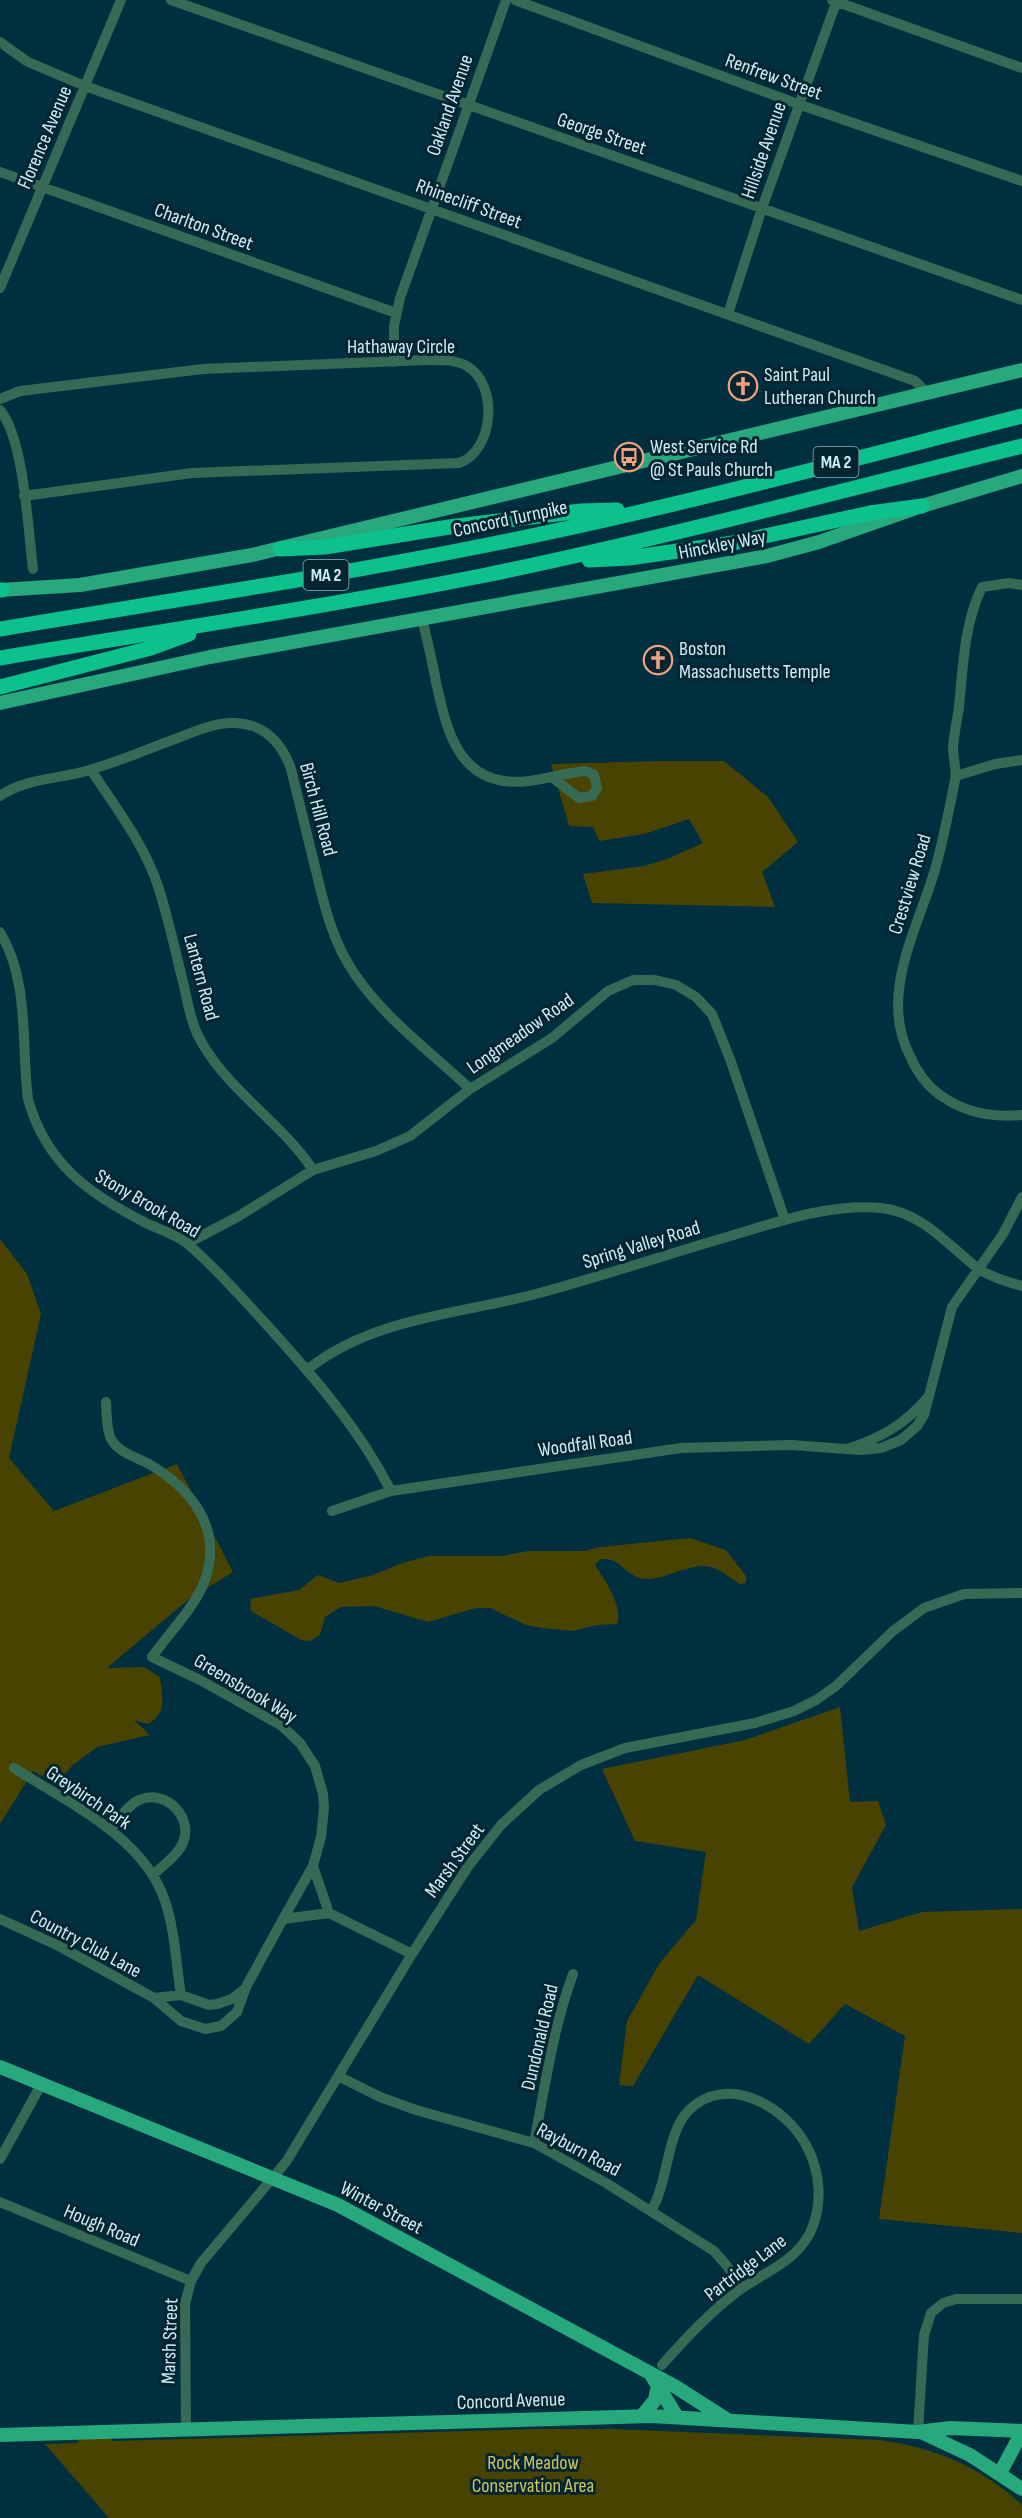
<svg xmlns="http://www.w3.org/2000/svg" width="1022" height="2518" viewBox="0 0 1022 2518" font-family="'Sofia Sans Condensed',sans-serif">
<style>
.green{fill:#484300}
.lines{fill:none;stroke-linecap:round;stroke-linejoin:round}
.minor{stroke:#366a55;stroke-width:10}
.major{stroke:#27a97d;stroke-width:14}
.highway{stroke:#0cc18c;stroke-width:15}
.labels{text-anchor:middle;stroke-width:6;stroke-linejoin:round;paint-order:stroke}
.shield{fill:#052530;stroke:#92b0bc;stroke-width:1.5}
.shield-label{font-size:18px;font-weight:bold;fill:#ceecf8}
.street-label{font-size:20px;fill:#ceecf8;stroke:#052530}
.poi-label{font-size:20px;fill:#ceecf8;stroke:#052530;text-anchor:start}
.park-label{font-size:20px;fill:#cdc564;stroke:#052530}
</style>
<rect width="100%" height="100%" fill="#003040"/>
<!-- green -->
<path class="green" d="M 661,761 L 724,761 L 768,797 L 798,842 L 762,872 L 775,907 L 592,903 L 583,874 L 644,866 L 667,859 L 703,843 L 689,819 L 644,834 L 599,841 L 593,827 L 569,826 L 551,764 Z
M 0,1239 L 27,1274 L 41,1314 L 9,1458 L 54,1511 L 177,1464 L 233,1572 L 189,1599 L 107,1668 L 144,1667 L 160,1677 C 162,1696 168,1713 148,1724 L 134,1720 L 150,1735 L 97,1747 L 73,1765 L 56,1784 L 33,1771 L 0,1824 Z
M 690,1538 L 726,1550 L 746,1576 L 746,1583 L 740,1584 C 731,1579 722,1570 711,1567 C 689,1561 657,1586 637,1577 C 621,1570 621,1558 600,1559 L 595,1565 C 604,1578 624,1608 617,1624 L 598,1625 L 572,1631 L 542,1628 L 526,1625 L 490,1608 L 476,1608 L 428,1622 L 374,1606 L 341,1607 L 325,1617 L 320,1635 L 310,1641 L 301,1640 L 251,1611 L 250,1599 L 299,1590 L 318,1575 L 339,1583 L 373,1575 L 402,1563 L 429,1556 L 502,1556 L 528,1551 L 585,1551 L 600,1547 Z
M 840,1707 L 850,1802 L 878,1801 L 886,1825 L 852,1887 L 859,1931 L 922,1912 L 1022,1909 L 1022,2233 L 879,2219 L 905,2036 L 845,2004 L 809,2044 L 698,1975 L 633,2086 L 619,2085 L 627,2021 L 659,1964 L 696,1920 L 706,1852 L 635,1841 L 602,1769 L 745,1740 Z
M 101,2427 L 113,2441 L 532,2429 L 613,2429 L 879,2440 C 934,2447 981,2467 1022,2505 L 1022,2518 L 109,2518 L 45,2444 L 77,2443 L 84,2428 Z"/>
<g class="lines">
<!-- minor -->
<path class="minor" d="M 171,0 L 1022,300
M 515,0 L 798,104 L 1022,181
M 832,0 L 1022,68
M 0,42 L 28,62 L 85,86 L 915,381 L 927,393
M 0,172 L 396,313
M 0,288 L 121,0
M 728,314 L 762,208 L 837,0
M 394,362 L 394,326 L 400,298 L 506,0
M 0,399 L 20,391 L 203,369 L 426,360 C 439,360 455,359 467,366 C 499,385 494,451 459,463 L 192,473 L 24,496
M 0,410 C 24,439 28,529 33,569
M 1022,585 L 1009,583 L 982,587 C 964,624 963,667 959,707 C 957,721 954,734 953,748 C 953,758 957,769 955,780 C 949,810 943,843 934,873 C 916,932 879,996 910,1056 C 917,1072 926,1085 940,1095 C 965,1113 992,1118 1022,1115
M 422,618 C 427,639 432,660 436,682 C 445,721 454,774 504,781 C 532,785 558,773 586,771 L 594,775 L 597,788 L 592,796 L 579,798 L 553,778
M 91,770 C 116,808 145,845 159,889 C 169,921 176,954 184,986 C 188,1005 192,1027 202,1043 C 230,1092 282,1123 313,1170
M 956,776 L 995,764 L 1022,760
M 0,796 C 21,781 50,779 74,774 C 110,766 144,750 178,738 C 195,731 216,722 235,723 C 264,724 282,743 291,769 C 299,802 307,834 315,867 C 324,904 332,941 354,973 C 385,1019 431,1052 470,1089
M 0,932 C 30,982 21,1044 28,1099 C 46,1164 89,1194 146,1223 C 160,1230 179,1235 190,1246 C 218,1270 241,1297 266,1324 C 313,1376 359,1428 391,1491
M 188,1243 L 239,1216 L 313,1170 L 376,1151 L 410,1136 L 470,1089 L 552,1038 L 608,991 L 633,980 L 655,980 L 676,985 L 696,997 L 712,1014 L 730,1059 L 785,1220
M 308,1369 C 376,1315 467,1314 547,1291 C 608,1274 669,1254 730,1236 C 777,1222 831,1203 881,1208 C 921,1212 947,1244 976,1267 C 988,1276 1007,1282 1022,1286
M 929,1396 L 952,1307 L 1003,1234 L 1022,1197
M 106,1402 C 107,1414 106,1429 111,1439 C 119,1453 136,1457 149,1464 C 190,1488 222,1526 206,1577 C 198,1604 169,1633 152,1657 L 202,1681 L 282,1726 L 300,1743 L 315,1766 L 323,1794 L 324,1808 L 321,1837 L 313,1866 L 283,1919
M 332,1511 L 391,1491 L 681,1448 L 791,1445 L 860,1450 L 881,1448 L 901,1440 L 917,1426 L 924,1415 L 929,1396 C 906,1424 881,1438 847,1449
M 14,1768 C 67,1802 144,1837 165,1901 C 175,1930 176,1965 181,1995
M 110,1830 C 118,1820 127,1806 139,1800 C 167,1788 195,1819 182,1845 C 176,1857 162,1866 153,1875
M 313,1866 L 329,1913
M 0,1919 L 59,1946 L 154,1998 L 181,2021 L 205,2029 L 221,2026 L 237,2012 L 246,1987 L 283,1919 L 329,1913 L 412,1954
M 154,1998 L 181,1995 L 209,2005 L 217,2004 L 232,1999 L 246,1988
M 338,2076 L 380,2097 L 416,2110 L 534,2143 L 606,2183 L 714,2251 L 727,2266 L 742,2288
M 534,2143 C 545,2087 553,2028 573,1974
M 0,2159 L 42,2083
M 0,2202 L 191,2281
M 651,2211 C 669,2181 666,2133 689,2110 C 727,2073 785,2106 806,2145 C 821,2172 823,2205 810,2233 C 793,2265 760,2273 733,2295 C 707,2315 684,2340 662,2365
M 186,2428 L 185,2304 L 191,2281 L 201,2263 L 286,2162 L 412,1954 L 467,1868 L 501,1825 L 539,1790 L 581,1765 L 625,1748 L 755,1723 L 794,1711 L 816,1700 L 836,1686 L 893,1631 L 924,1608 L 964,1594 L 1022,1593
M 918,2432 L 924,2335 L 931,2313 L 943,2303 L 956,2299 L 1022,2299"/>
<!-- major -->
<path class="major" d="M 0,590 L 80,585 L 252,555 L 1022,370
M 0,703 L 210,657 L 767,556 L 819,542 L 922,506 L 1022,476
M 0,2067 L 338,2205 L 676,2387 L 726,2419
M 652,2376 L 677,2417
M 642,2416 L 655,2400 L 658,2385
M 923,2433 L 970,2455 L 1022,2489
M 0,2435 L 652,2416 L 918,2432 L 950,2428 L 1022,2431
M 1000,2473 L 1022,2432"/>
<!-- highway -->
<path class="highway" d="M 280,549 L 325,547 L 449,527 L 581,511 L 617,510
M 589,560 L 629,558 L 733,543 L 870,513 L 922,506
M 0,590 L 2,590
M 0,629 C 167,601 335,576 502,542 C 676,507 849,460 1022,416
M 0,658 C 162,631 325,607 486,575 C 666,538 844,490 1022,446
M 0,687 L 151,648 L 189,634"/>
</g>
<!-- icons -->
<defs>
<g id="church-ring" transform="scale(1.5)"><circle r="9.5" fill="#052530" stroke="#f1a17d" stroke-width="1.5"/><path d="M-1.2-6h2.4v3.5h3.3v2.4h-3.3V6h-2.4V-.1h-3.3v-2.4h3.3Z" fill="#f1a17d"/></g>
<g id="bus-ring" transform="scale(1.5)"><circle r="9.5" fill="#052530" stroke="#f1a17d" stroke-width="1.5"/><path d="M-5-6H5V4H4V6H2V4H-2V6H-4V4H-5ZM-3.5-4V0h7V-4ZM-3.5 1.2v1.5H-2V1.2ZM2 1.2v1.5H3.5V1.2Z" fill="#f1a17d"/></g>
</defs>
<g fill-rule="evenodd">
<use href="#church-ring" x="743" y="386"/>
<use href="#bus-ring" x="629" y="457"/>
<use href="#church-ring" x="658" y="660"/>
</g>
<g class="labels">
<!-- shield labels -->
<g class="shield">
<rect x="813.5" y="447" width="45" height="30" rx="4.5"/>
<rect x="303.5" y="560" width="45" height="30" rx="4.5"/>
</g>
<g class="shield-label">
<text x="836" y="468">MA 2</text>
<text x="326" y="581">MA 2</text>
</g>
<!-- street labels -->
<g class="street-label">
<text transform="translate(774 76) rotate(20)" y="7">Renfrew Street</text>
<text transform="translate(449 105) rotate(-71)" y="7">Oakland Avenue</text>
<text transform="translate(602 133) rotate(19)" y="7">George Street</text>
<text transform="translate(44 137) rotate(-67)" y="7">Florence Avenue</text>
<text transform="translate(763 150) rotate(-71)" y="7">Hillside Avenue</text>
<text transform="translate(469 203) rotate(20)" y="7">Rhinecliff Street</text>
<text transform="translate(204 226) rotate(20)" y="7">Charlton Street</text>
<text x="401" y="353">Hathaway Circle</text>
<text transform="translate(510 518) rotate(-12)" y="7">Concord Turnpike</text>
<text transform="translate(722 544) rotate(-11)" y="7">Hinckley Way</text>
<text transform="translate(319 809) rotate(75)" y="7">Birch Hill Road</text>
<text transform="translate(909 884) rotate(-73)" y="7">Crestview Road</text>
<text transform="translate(202 977) rotate(75)" y="7">Lantern Road</text>
<text transform="translate(520 1033) rotate(-35)" y="7">Longmeadow Road</text>
<text transform="translate(148 1203) rotate(30)" y="7">Stony Brook Road</text>
<text transform="translate(641 1244) rotate(-17)" y="7">Spring Valley Road</text>
<text transform="translate(585 1443) rotate(-8)" y="7">Woodfall Road</text>
<text transform="translate(246 1688) rotate(31)" y="7">Greensbrook Way</text>
<text transform="translate(89 1797) rotate(34)" y="7">Greybirch Park</text>
<text transform="translate(454 1860) rotate(-54)" y="7">Marsh Street</text>
<text transform="translate(86 1943) rotate(28)" y="7">Country Club Lane</text>
<text transform="translate(539 2037) rotate(-77)" y="7">Dundonald Road</text>
<text transform="translate(579 2149) rotate(28)" y="7">Rayburn Road</text>
<text transform="translate(382 2207) rotate(28)" y="7">Winter Street</text>
<text transform="translate(102 2225) rotate(23)" y="7">Hough Road</text>
<text transform="translate(745 2267) rotate(-37)" y="7">Partridge Lane</text>
<text transform="translate(169 2341) rotate(-88)" y="7">Marsh Street</text>
<text transform="translate(511 2400) rotate(-2)" y="7">Concord Avenue</text>
</g>
<!-- poi labels -->
<g class="poi-label">
<text x="764" y="381">Saint Paul<tspan x="764" dy="23">Lutheran Church</tspan></text>
<text x="650" y="453">West Service Rd<tspan x="650" dy="23">@ St Pauls Church</tspan></text>
<text x="679" y="655">Boston<tspan x="679" dy="23">Massachusetts Temple</tspan></text>
</g>
<!-- park labels -->
<g class="park-label">
<text x="533" y="2469">Rock Meadow<tspan x="533" dy="23">Conservation Area</tspan></text>
</g>
</g>
</svg>
